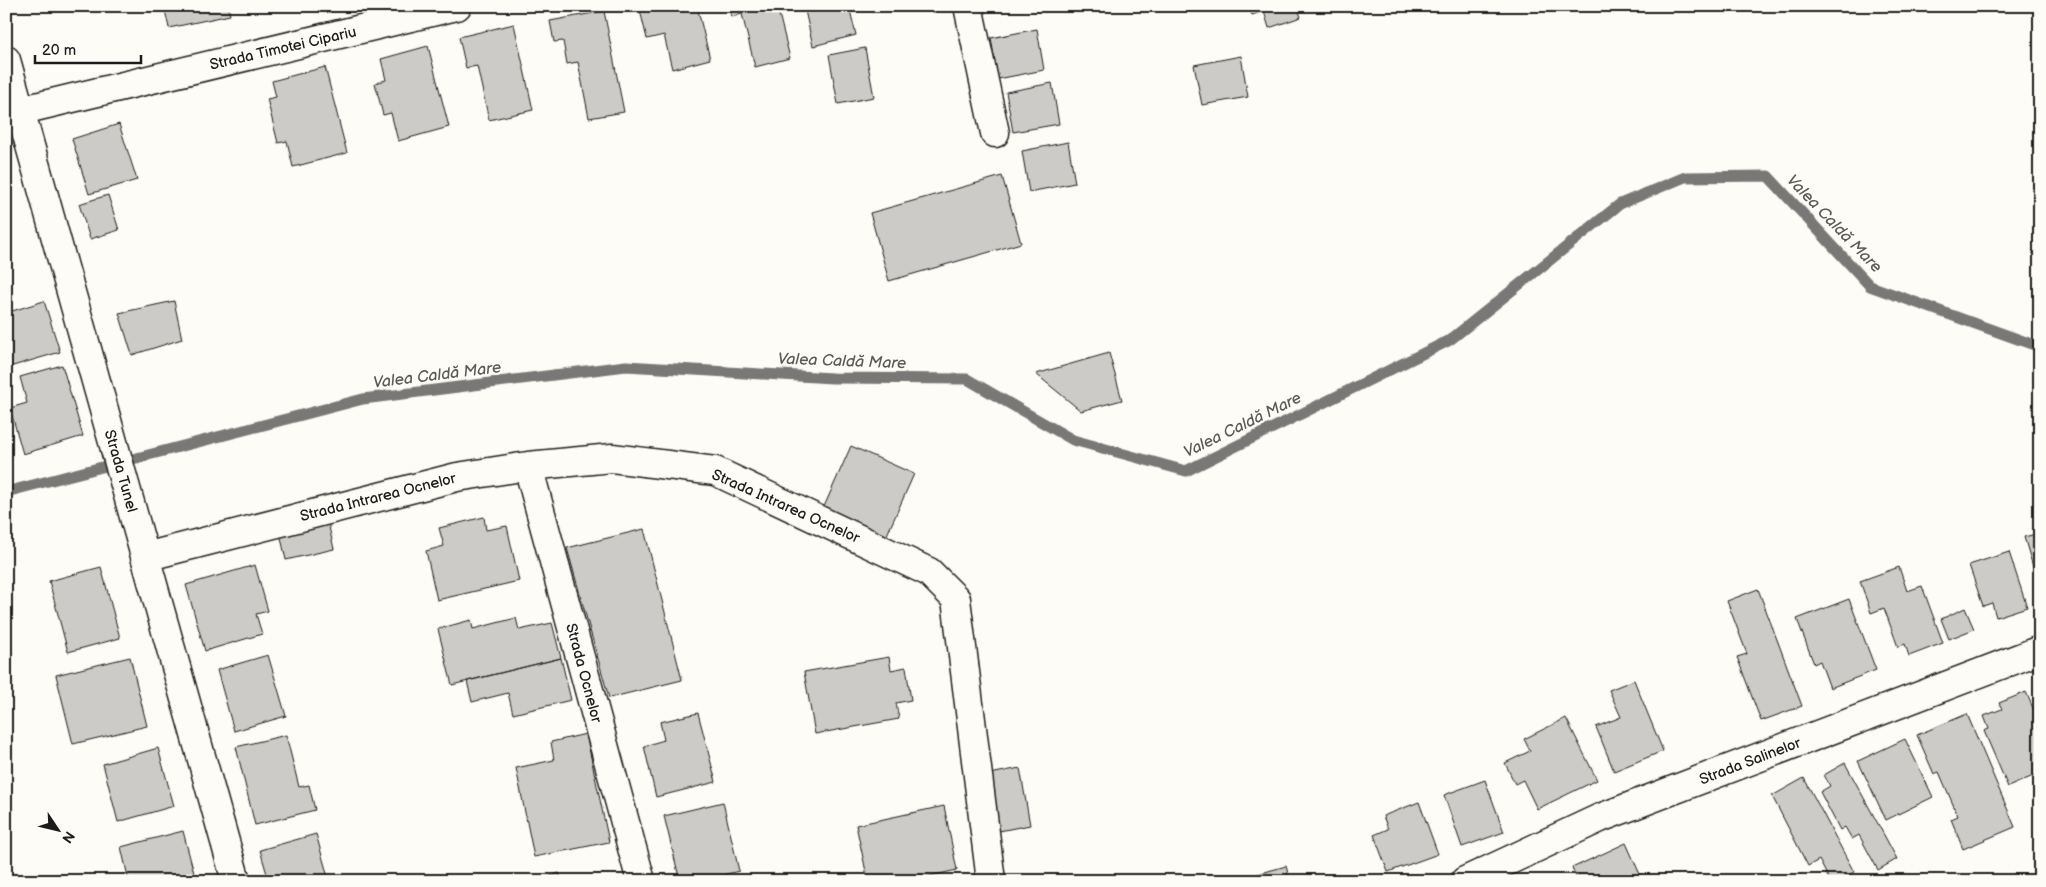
<svg xmlns="http://www.w3.org/2000/svg" width="2046" height="887" viewBox="0 0 2046 887" font-family="'Balsamiq Sans',sans-serif">
<style>
.lines{fill:none;stroke-linecap:round;stroke-linejoin:round}
.stream{stroke:#797876;stroke-width:11}
.building{fill:#cccbc8;stroke:#1c1c1c}
.minor-casing{stroke:#1c1c1c;stroke-width:31}
.minor{stroke:#fdfcf7;stroke-width:28}
.labels{text-anchor:middle;stroke-width:4;stroke-linejoin:round;paint-order:stroke}
.street-label{font-size:15px;fill:#1c1c1c;stroke:#fdfcf7}
.water-label{font-size:16px;font-style:italic;fill:#5a5a58;stroke:#fdfcf7}
</style>
<rect width="100%" height="100%" fill="#fdfcf7"/>
<filter id="ink" filterUnits="userSpaceOnUse"><feTurbulence type="fractalNoise" baseFrequency=".02" numOctaves="2"/><feDisplacementMap in="SourceGraphic" scale="10" xChannelSelector="R" yChannelSelector="G"/><feConvolveMatrix kernelMatrix="1 2 1 2 8 2 1 2 1" color-interpolation-filters="sRGB"/></filter>
<g filter="url(#ink)">
<g class="lines">
<!-- stream -->
<path class="stream" d="M 6,492 L 363,399 L 626,366 L 832,378 L 967,379 L 1073,440 L 1186,471 L 1450,340 L 1620,204 L 1685,177 L 1768,176 L 1870,286 L 2040,347"/>
</g>
<!-- building -->
<path class="building" d="M 164,6 L 228,6 L 230,15 L 169,28 Z
M 639,6 L 697,6 L 710,59 L 672,69 L 664,35 L 647,39 Z
M 729,6 L 777,6 L 790,58 L 755,67 L 742,14 L 732,17 Z
M 804,6 L 849,6 L 856,35 L 813,46 Z
M 1248,6 L 1297,6 L 1301,17 L 1269,28 L 1264,11 L 1252,15 Z
M 604,11 L 624,112 L 589,118 L 578,62 L 567,64 L 563,41 L 554,42 L 550,21 Z
M 514,24 L 533,110 L 489,120 L 477,66 L 466,68 L 459,37 Z
M 1037,29 L 1044,70 L 998,79 L 991,38 Z
M 428,46 L 449,127 L 398,141 L 391,113 L 383,115 L 375,83 L 386,80 L 381,59 Z
M 865,48 L 874,97 L 838,104 L 829,55 Z
M 1241,56 L 1248,97 L 1202,105 L 1194,65 Z
M 325,67 L 347,153 L 293,167 L 287,141 L 278,143 L 267,99 L 276,97 L 272,81 Z
M 1052,83 L 1059,124 L 1013,132 L 1006,92 Z
M 119,124 L 137,180 L 89,194 L 72,139 Z
M 1068,142 L 1075,183 L 1029,192 L 1022,151 Z
M 1002,176 L 1021,243 L 889,281 L 870,213 Z
M 108,195 L 119,230 L 90,239 L 79,204 Z
M 44,301 L 60,352 L 6,368 L 6,313 Z
M 174,301 L 182,339 L 132,355 L 119,313 Z
M 1109,353 L 1122,400 L 1081,411 L 1036,374 Z
M 62,365 L 83,436 L 23,454 L 10,408 L 27,403 L 20,377 Z
M 851,446 L 914,474 L 886,537 L 823,509 Z
M 484,517 L 486,530 L 507,526 L 519,581 L 437,600 L 426,551 L 444,546 L 439,528 Z
M 327,518 L 334,549 L 286,560 L 279,529 Z
M 644,529 L 682,680 L 609,698 L 567,548 Z
M 2040,533 L 2040,590 L 2024,537 Z
M 2009,552 L 2027,607 L 1996,617 L 1992,603 L 1983,606 L 1969,565 Z
M 255,565 L 268,611 L 256,614 L 262,634 L 205,651 L 186,585 Z
M 101,567 L 120,638 L 68,652 L 49,581 Z
M 1899,567 L 1907,591 L 1922,586 L 1943,643 L 1909,656 L 1905,644 L 1898,647 L 1884,608 L 1871,613 L 1860,581 Z
M 1758,589 L 1802,706 L 1761,721 L 1737,657 L 1747,654 L 1727,601 Z
M 1849,599 L 1876,670 L 1830,688 L 1820,661 L 1814,664 L 1797,619 Z
M 1965,608 L 1974,629 L 1949,639 L 1941,619 Z
M 516,618 L 519,630 L 552,623 L 561,658 L 452,685 L 438,629 L 471,620 L 473,629 Z
M 268,655 L 286,716 L 234,731 L 217,670 Z
M 130,657 L 147,726 L 73,744 L 56,675 Z
M 889,657 L 891,670 L 906,667 L 911,700 L 896,703 L 899,719 L 815,734 L 804,672 Z
M 561,658 L 571,700 L 513,714 L 508,693 L 472,702 L 467,681 Z
M 1634,680 L 1663,751 L 1614,771 L 1596,727 L 1621,717 L 1609,690 Z
M 2026,692 L 2040,724 L 2040,773 L 2008,787 L 1984,731 L 1989,729 L 1984,716 L 2002,709 L 1999,703 Z
M 698,713 L 716,782 L 656,797 L 644,746 L 664,740 L 660,722 Z
M 1967,714 L 2015,827 L 1963,849 L 1951,819 L 1958,816 L 1939,772 L 1934,774 L 1917,735 Z
M 1566,718 L 1597,780 L 1537,809 L 1523,780 L 1515,784 L 1505,763 L 1530,751 L 1524,739 Z
M 586,734 L 609,842 L 534,857 L 516,768 L 554,760 L 551,742 Z
M 286,735 L 299,787 L 309,785 L 315,810 L 255,825 L 236,747 Z
M 1905,739 L 1933,797 L 1886,820 L 1858,761 Z
M 158,748 L 174,806 L 118,822 L 103,764 Z
M 1845,763 L 1897,859 L 1878,870 L 1859,835 L 1852,839 L 1845,827 L 1840,830 L 1820,792 L 1830,786 L 1824,775 Z
M 1020,768 L 1030,825 L 989,833 L 980,776 Z
M 1804,778 L 1854,872 L 1838,881 L 1830,881 L 1819,860 L 1808,866 L 1772,796 Z
M 1485,780 L 1504,832 L 1462,847 L 1444,795 Z
M 723,802 L 739,871 L 698,881 L 680,881 L 664,816 Z
M 1419,802 L 1438,854 L 1388,872 L 1374,835 L 1388,829 L 1383,816 Z
M 944,806 L 957,870 L 908,881 L 868,881 L 856,825 Z
M 183,831 L 196,881 L 129,881 L 121,847 Z
M 316,834 L 329,881 L 269,881 L 260,850 Z
M 1626,843 L 1643,881 L 1574,881 L 1577,879 L 1572,868 Z
M 1286,866 L 1290,881 L 1233,881 Z
M 559,873 L 562,881 L 537,881 Z
M 1211,874 L 1212,881 L 1176,881 Z
M 438,875 L 440,881 L 420,881 Z"/>
<g class="lines">
<!-- minor casing -->
<g class="minor-casing">
<path id="minor" d="M 968,6 L 995,133
M 6,60 L 236,881
M 6,114 L 457,6
M 528,466 L 641,881
M 145,557 L 457,477 L 528,466 L 612,458 L 715,471 L 929,572 L 956,599 L 991,881
M 1465,881 L 1600,818 L 2040,650"/>
</g>
<!-- minor -->
<use href="#minor" class="minor"/>
</g>
</g>
<g class="labels">
<!-- street labels -->
<g class="street-label">
<text transform="translate(283 48) rotate(-13)" y="5">Strada Timotei Cipariu</text>
<text transform="translate(121 471) rotate(74)" y="5">Strada Tunel</text>
<text transform="translate(378 497) rotate(-14)" y="5">Strada Intrarea Ocnelor</text>
<text transform="translate(786 506) rotate(24)" y="5">Strada Intrarea Ocnelor</text>
<text transform="translate(584 673) rotate(75)" y="5">Strada Ocnelor</text>
<text transform="translate(1750 761) rotate(-21)" y="5">Strada Salinelor</text>
</g>
<!-- water labels -->
<g class="water-label">
<text transform="translate(1835 223) rotate(46)" y="6">Valea Caldă Mare</text>
<text transform="translate(842 360) rotate(2)" y="6">Valea Caldă Mare</text>
<text transform="translate(437 374) rotate(-7)" y="6">Valea Caldă Mare</text>
<text transform="translate(1242 424) rotate(-26)" y="6">Valea Caldă Mare</text>
</g>
</g>
<!-- margin -->
<rect width="2046" height="887" fill="none" stroke="#fdfcf7" stroke-width="25"/>
<rect x="12" y="12" width="2021" height="862" fill="none" stroke="#1c1c1c" stroke-width="2" filter="url(#ink)"/>
<!-- north arrow -->
<g transform="translate(58 830) rotate(125)" stroke="#fdfcf7" stroke-width="4" paint-order="stroke">
<path d="M0-4L9 19L0 12L-9 19Z" fill="#1c1c1c"/>
<text y="-8" font-size="14" font-weight="bold" text-anchor="middle" fill="#1c1c1c">N</text>
</g>
<!-- scale -->
<path d="M35 55v8h106v-8" fill="none" stroke="#1c1c1c" stroke-width="2.5"/>
<text x="42" y="55" font-size="15" fill="#1c1c1c" stroke="#fdfcf7" stroke-width="4" paint-order="stroke">20 m</text>
</svg>
